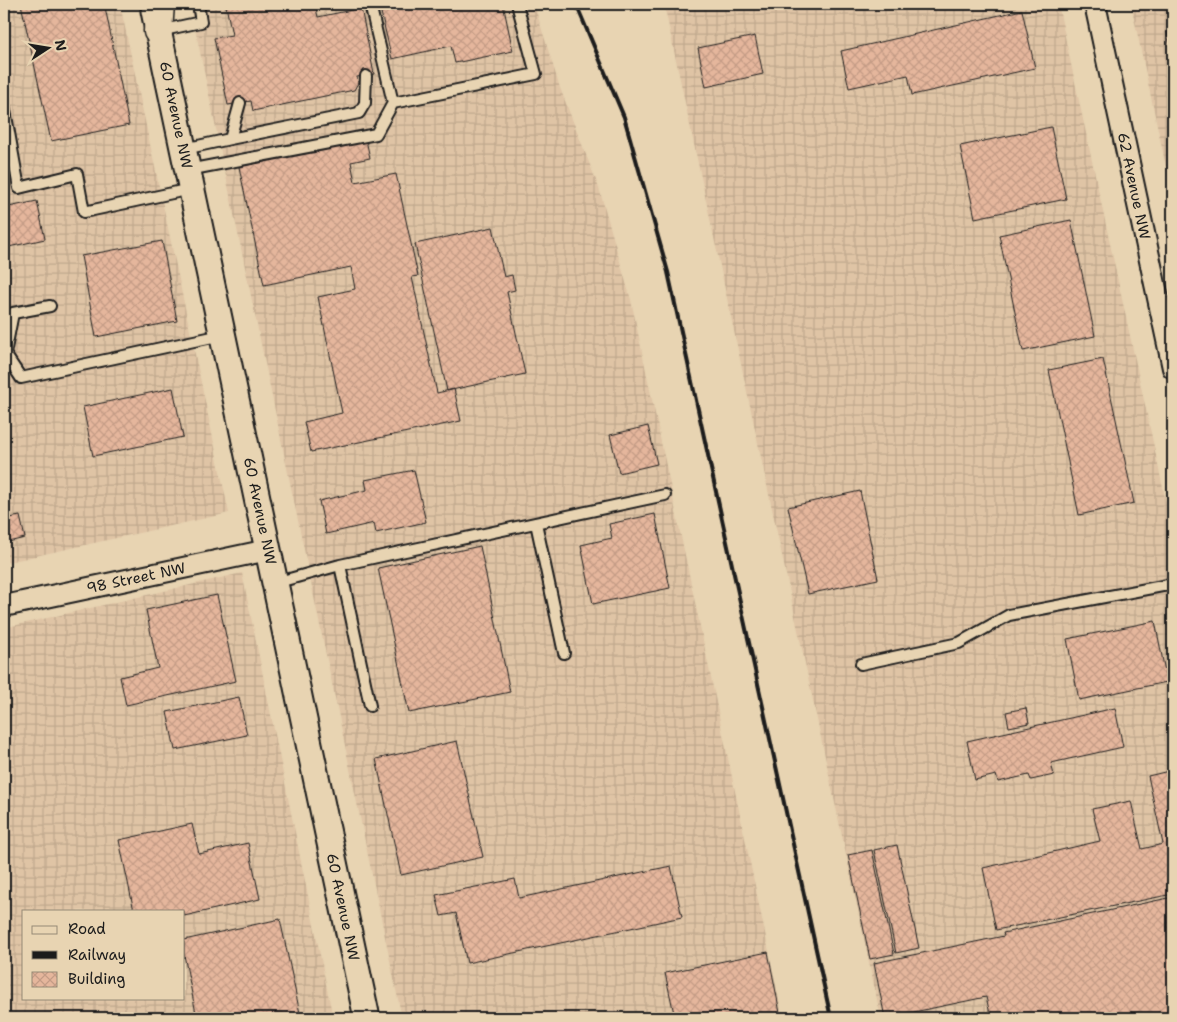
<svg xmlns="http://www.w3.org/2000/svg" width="1177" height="1022" viewBox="0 0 1177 1022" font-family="'Shantell Sans',sans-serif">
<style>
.industrial{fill:url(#industrial-grid);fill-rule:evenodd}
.building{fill:url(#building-cross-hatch);stroke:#1c1c1c}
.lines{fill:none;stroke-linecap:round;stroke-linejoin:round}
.service-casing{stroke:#1c1c1c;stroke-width:14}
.minor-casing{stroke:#1c1c1c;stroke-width:24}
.tertiary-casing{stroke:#1c1c1c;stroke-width:29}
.secondary-casing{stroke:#1c1c1c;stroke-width:31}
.service{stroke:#e8d4b2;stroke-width:10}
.minor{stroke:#e8d4b2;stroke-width:20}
.tertiary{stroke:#e8d4b2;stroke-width:25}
.secondary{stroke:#e8d4b2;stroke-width:28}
.rail{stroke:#1c1c1c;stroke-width:4}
.labels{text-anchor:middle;stroke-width:5;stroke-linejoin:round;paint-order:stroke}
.street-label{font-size:15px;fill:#1c1c1c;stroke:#e8d4b2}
</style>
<defs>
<pattern id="industrial-grid" width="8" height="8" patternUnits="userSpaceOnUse" patternTransform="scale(1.25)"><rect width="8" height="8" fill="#dfc4a5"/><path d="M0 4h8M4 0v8" fill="none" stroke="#bfa88d"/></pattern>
<pattern id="building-cross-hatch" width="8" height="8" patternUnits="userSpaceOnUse" patternTransform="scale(1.25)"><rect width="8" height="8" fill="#e5b69c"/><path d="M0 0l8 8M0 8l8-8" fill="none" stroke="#c49c86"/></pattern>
</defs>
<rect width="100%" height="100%" fill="#e8d4b2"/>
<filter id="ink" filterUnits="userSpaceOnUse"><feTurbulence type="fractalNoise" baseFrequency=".02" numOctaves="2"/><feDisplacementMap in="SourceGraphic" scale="10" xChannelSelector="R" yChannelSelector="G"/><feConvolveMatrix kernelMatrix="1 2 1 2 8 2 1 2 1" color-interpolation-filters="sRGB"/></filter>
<g filter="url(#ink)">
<!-- industrial -->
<path class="industrial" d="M 4,4 L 120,4 L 229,513 L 4,563 Z
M 190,4 L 534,4 L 560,88 L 599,188 L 631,300 L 783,1018 L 402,1018 Z
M 664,4 L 1058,4 L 1173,534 L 1173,1018 L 881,1018 Z
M 1131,4 L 1173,4 L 1173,199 Z
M 242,573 L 333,1018 L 4,1018 L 4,628 ZM 24,911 L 184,911 L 184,998 L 24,998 Z"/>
<!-- building -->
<path class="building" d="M 21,4 L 102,4 L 103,8 L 105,7 L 129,125 L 51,141 Z
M 239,4 L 315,4 L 318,17 L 361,8 L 374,74 L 357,77 L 358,83 L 354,90 L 253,111 L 251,101 L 228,105 L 214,38 L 232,35 L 226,6 Z
M 379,4 L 503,4 L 513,51 L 455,63 L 451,46 L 392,59 Z
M 1022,10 L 1035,68 L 912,95 L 908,75 L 849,88 L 841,51 Z
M 1173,30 L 1173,63 L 1167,32 Z
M 755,36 L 763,74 L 706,87 L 698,48 Z
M 1051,127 L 1066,199 L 975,218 L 960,146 Z
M 366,140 L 370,158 L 351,162 L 355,182 L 396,174 L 418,276 L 412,277 L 437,393 L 454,389 L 461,421 L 311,452 L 304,422 L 342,413 L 318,297 L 355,289 L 351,267 L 264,285 L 239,167 Z
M 37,201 L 45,239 L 4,248 L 4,208 Z
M 1071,220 L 1095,336 L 1023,351 L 999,235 Z
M 493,227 L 504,277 L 512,275 L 515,290 L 507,292 L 525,374 L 447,391 L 415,244 Z
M 162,241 L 177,321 L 96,337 L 81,256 Z
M 1103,359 L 1134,503 L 1079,515 L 1049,370 Z
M 173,388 L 183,437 L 93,456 L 83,407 Z
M 648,426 L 657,464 L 619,473 L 610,435 Z
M 414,470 L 426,522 L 376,533 L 374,523 L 326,534 L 319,501 L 367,490 L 365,480 Z
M 860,491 L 878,579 L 808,594 L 788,507 Z
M 655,514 L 670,588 L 593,604 L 581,545 L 612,538 L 609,524 Z
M 20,516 L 25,538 L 4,543 L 4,519 Z
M 480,546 L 510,692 L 409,713 L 378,568 Z
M 217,595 L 236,681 L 126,705 L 120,677 L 158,668 L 146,610 Z
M 1155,621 L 1167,682 L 1079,700 L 1067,639 Z
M 239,697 L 247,735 L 175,750 L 167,712 Z
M 1026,708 L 1029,723 L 1009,727 L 1006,712 Z
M 1115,708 L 1123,747 L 1051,763 L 1054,775 L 1031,780 L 1029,775 L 998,782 L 996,775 L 975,780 L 967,741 Z
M 457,741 L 483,857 L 401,875 L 376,759 Z
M 1173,770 L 1173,894 L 996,930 L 983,868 L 1100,841 L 1092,809 L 1131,801 L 1142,849 L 1163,844 L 1148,776 Z
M 192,824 L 199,854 L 248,843 L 260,899 L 184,916 L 184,911 L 134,911 L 119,840 Z
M 897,845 L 919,948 L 896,953 L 874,850 Z
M 872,850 L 894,954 L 870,959 L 848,855 Z
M 671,866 L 682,917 L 467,963 L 456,913 L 441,916 L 436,895 L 515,879 L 519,898 Z
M 1173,897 L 1173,1018 L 991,1018 L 986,997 L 885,1018 L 874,963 L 1004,936 L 1003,933 Z
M 280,919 L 301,1018 L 197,1018 L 184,955 L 184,940 Z
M 768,952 L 781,1018 L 675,1018 L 665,973 Z"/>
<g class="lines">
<!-- service casing -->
<g class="service-casing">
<path id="service" d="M 159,31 L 201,22 L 198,4
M 240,103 L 230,139 L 359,113 L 365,103 L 366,76
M 393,103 L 536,74 L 517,4
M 4,105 L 19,188 L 77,174 L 84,212 L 191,189
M 184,149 L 230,139
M 188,170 L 376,134 L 393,103 L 370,4
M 50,306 L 13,313 L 5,354 L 21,378 L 222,335
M 536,523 L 564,653
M 340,565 L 665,495
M 275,583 L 340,565 L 370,706
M 861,664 L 959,643 L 1009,615 L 1173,584"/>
</g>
<!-- minor casing -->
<g class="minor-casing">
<path id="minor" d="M 1095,4 L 1173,368
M 4,606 L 268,550"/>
</g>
<!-- tertiary casing -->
<g class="tertiary-casing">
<path id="tertiary" d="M 154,11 L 367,1018"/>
</g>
<!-- secondary casing -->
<g class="secondary-casing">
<path id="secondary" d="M 158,31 L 160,4"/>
</g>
<!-- service -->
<use href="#service" class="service"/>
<!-- minor -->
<use href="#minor" class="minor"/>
<!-- tertiary -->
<use href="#tertiary" class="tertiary"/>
<!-- secondary -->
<use href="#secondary" class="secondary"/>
<!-- rail -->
<path class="rail" d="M 576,4 L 624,117 L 668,272 L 831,1018"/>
</g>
</g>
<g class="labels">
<!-- street labels -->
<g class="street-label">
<text transform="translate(176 115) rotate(78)" y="5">60 Avenue NW</text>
<text transform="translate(1134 186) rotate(78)" y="5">62 Avenue NW</text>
<text transform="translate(260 511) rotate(78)" y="5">60 Avenue NW</text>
<text transform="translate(136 578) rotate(-12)" y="5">98 Street NW</text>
<text transform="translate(343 907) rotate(78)" y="5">60 Avenue NW</text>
</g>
</g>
<!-- margin -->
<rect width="1177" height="1022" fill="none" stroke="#e8d4b2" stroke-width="20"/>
<rect x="10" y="10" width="1157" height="1002" fill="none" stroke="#1c1c1c" stroke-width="2" filter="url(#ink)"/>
<!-- legend -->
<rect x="22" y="910" width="162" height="90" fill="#e8d4b2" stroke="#968a76"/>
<rect x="32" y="926" width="25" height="8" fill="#e8d4b2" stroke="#968a76"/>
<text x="68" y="934" font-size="15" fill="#1c1c1c">Road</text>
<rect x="32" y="951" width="25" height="8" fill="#1c1c1c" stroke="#968a76"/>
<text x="68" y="960" font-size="15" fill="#1c1c1c">Railway</text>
<rect x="32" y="972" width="25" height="15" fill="url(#building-cross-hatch)" stroke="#968a76"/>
<text x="68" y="984" font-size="15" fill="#1c1c1c">Building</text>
<!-- north arrow -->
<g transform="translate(48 48) rotate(78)" stroke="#e8d4b2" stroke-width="4" paint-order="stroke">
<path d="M0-4L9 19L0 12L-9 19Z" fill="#1c1c1c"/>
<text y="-8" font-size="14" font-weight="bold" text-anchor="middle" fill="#1c1c1c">N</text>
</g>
</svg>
